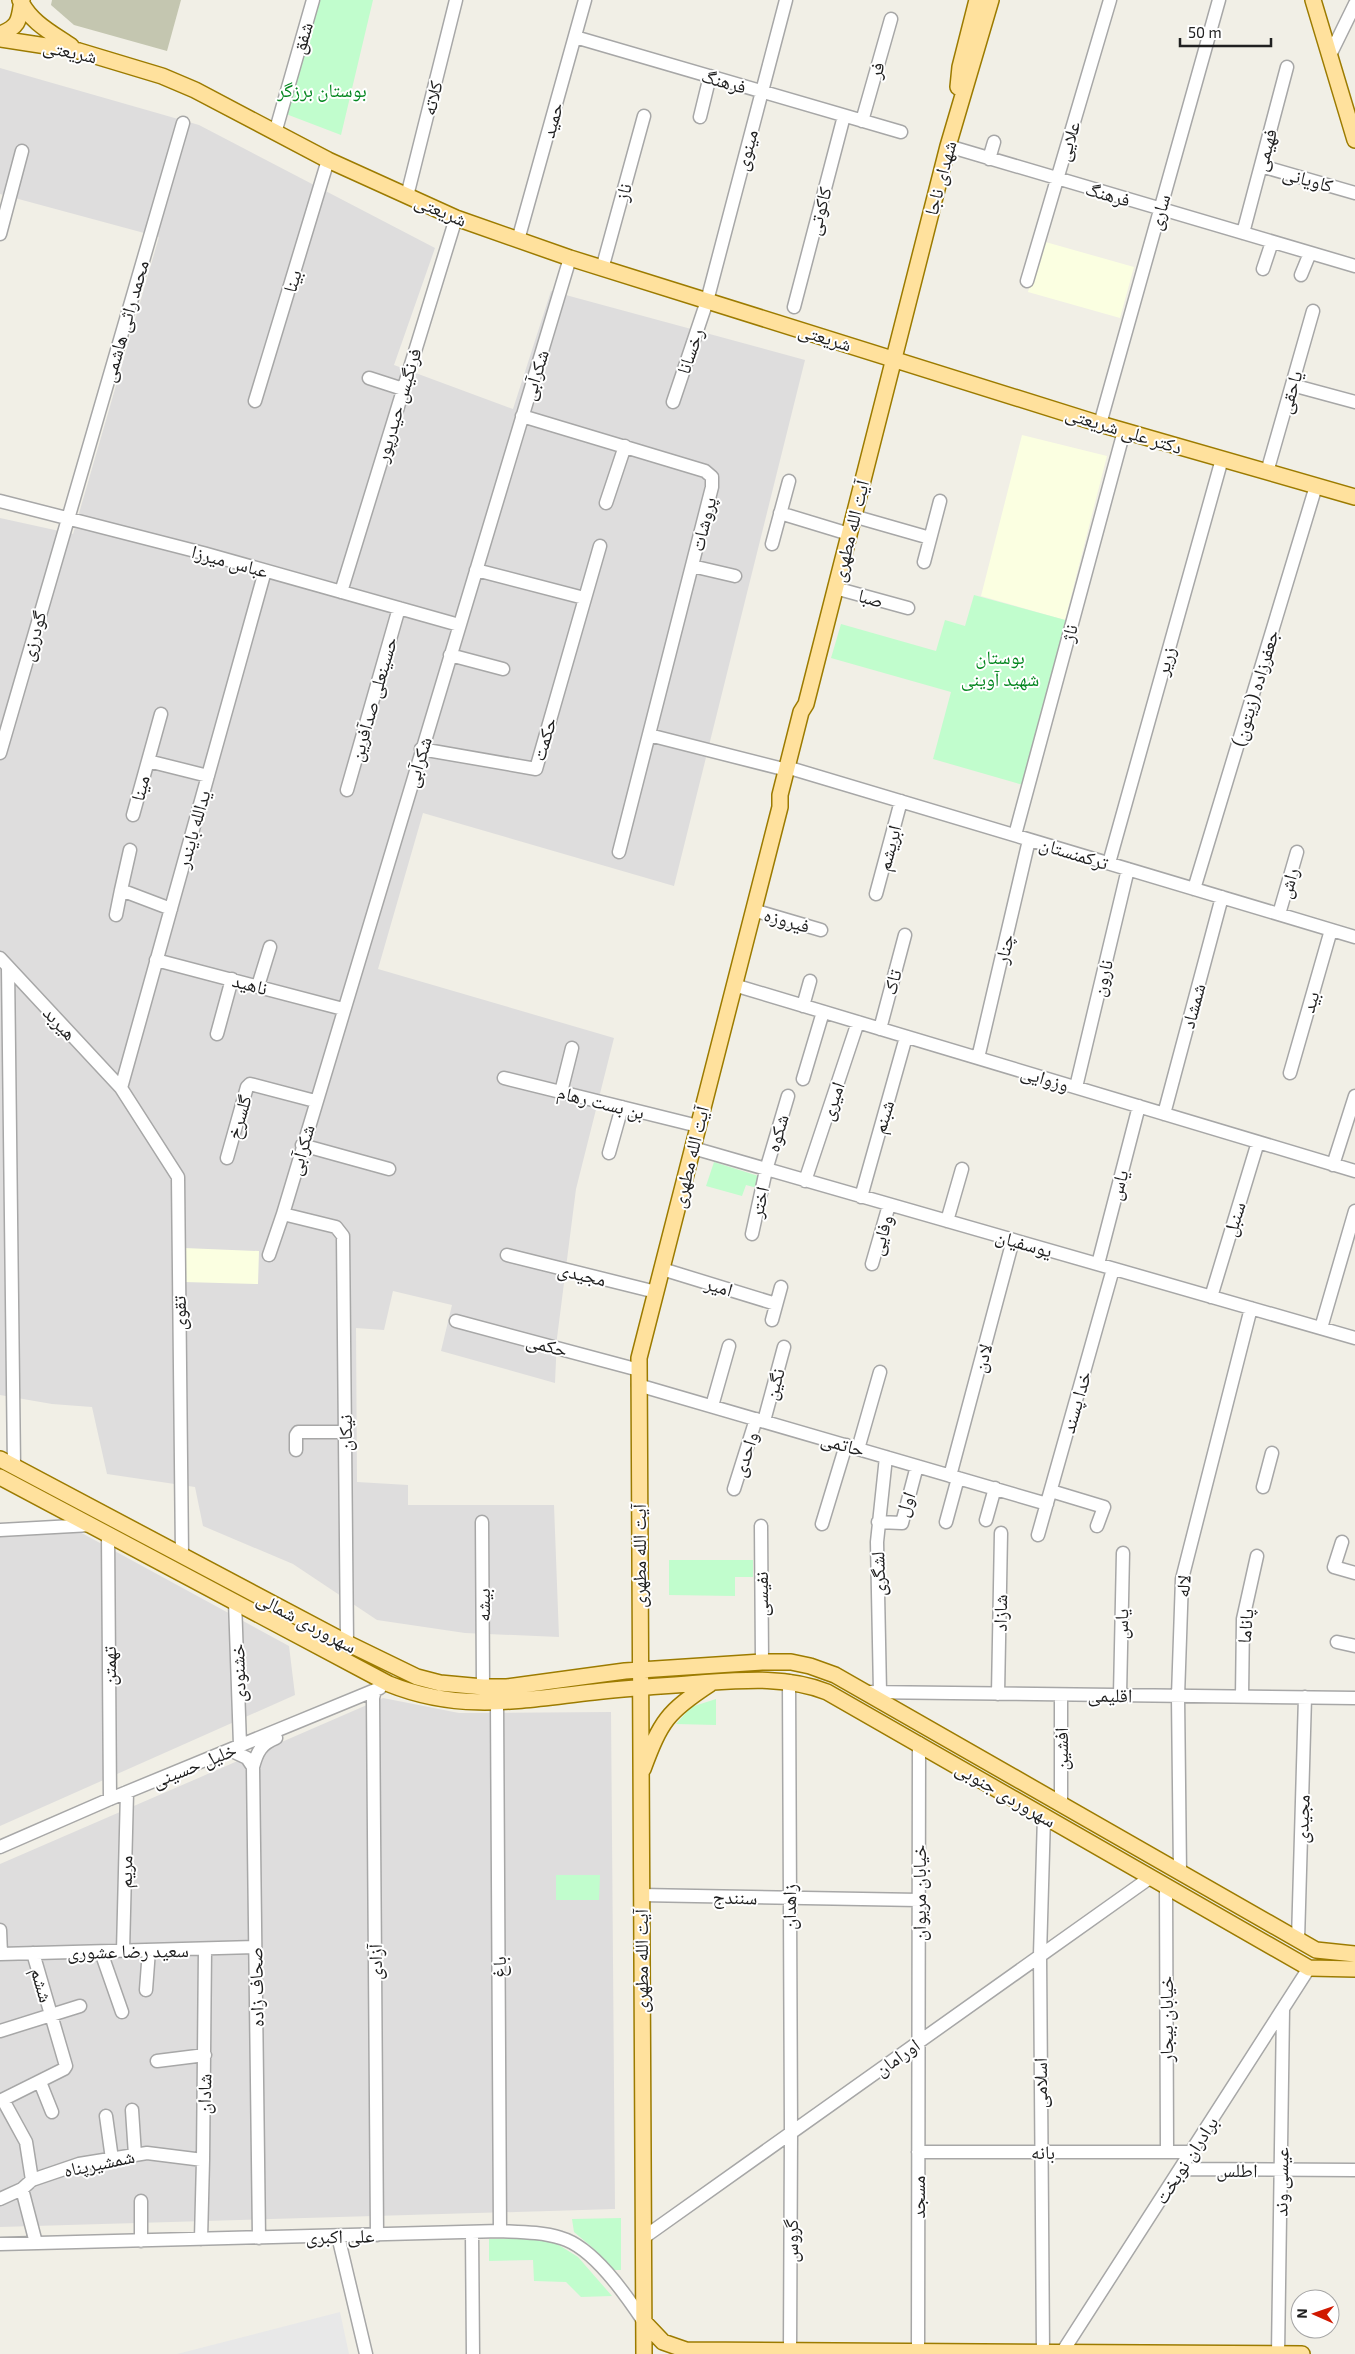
<svg xmlns="http://www.w3.org/2000/svg" width="1355" height="2354" viewBox="0 0 1355 2354" font-family="'Exo 2','Noto Naskh Arabic',sans-serif">
<style>
.residential{fill:#dedddd}
.education{fill:#fbffe1}
.construction{fill:#c4c6b0}
.park{fill:#c1fdcd}
.parking{fill:#e8e8e8}
.lines{fill:none;stroke-linecap:round;stroke-linejoin:round}
.minor-casing{stroke:#a7a7a7;stroke-width:15}
.major-casing{stroke:#9c7b00;stroke-width:18}
.minor{stroke:#fff;stroke-width:12}
.major{stroke:#ffe19d;stroke-width:15}
.labels{text-anchor:middle;stroke-width:4;stroke-linejoin:round;paint-order:stroke}
.street-label{font-size:19px;fill:#202020;stroke:#fff}
.park-label{font-size:19px;fill:#058720;stroke:#fff}
</style>
<rect width="100%" height="100%" fill="#f1efe6"/>
<!-- residential -->
<path class="residential" d="M 0,68 L 199,125 L 435,248 L 394,365 L 513,409 L 551,291 L 805,360 L 674,886 L 423,813 L 378,969 L 614,1038 L 576,1189 L 557,1338 L 555,1383 L 441,1351 L 452,1305 L 393,1291 L 384,1330 L 356,1328 L 357,1482 L 408,1485 L 408,1505 L 554,1505 L 559,1637 L 465,1633 L 377,1620 L 293,1564 L 203,1526 L 195,1487 L 107,1474 L 92,1407 L 52,1404 L 0,1395 L 0,518 L 73,534 L 159,237 L 0,194 Z
M 78,1531 L 289,1646 L 295,1695 L 0,1826 L 0,1536 Z
M 383,1698 L 459,1713 L 611,1712 L 615,2209 L 0,2227 L 0,1864 Z"/>
<!-- education -->
<path class="education" d="M 1042,241 L 1134,267 L 1120,318 L 1028,292 Z
M 1022,435 L 1107,456 L 1065,620 L 981,596 Z
M 184,1248 L 259,1251 L 258,1284 L 184,1282 Z"/>
<!-- construction -->
<path class="construction" d="M 52,0 L 181,0 L 167,51 L 74,25 L 51,5 Z"/>
<!-- park -->
<path class="park" d="M 316,0 L 373,0 L 341,135 L 286,114 Z
M 974,595 L 1069,621 L 1023,785 L 933,759 L 951,692 L 831,658 L 841,624 L 936,651 L 945,620 L 965,626 Z
M 714,1162 L 765,1178 L 761,1189 L 746,1185 L 742,1196 L 706,1186 Z
M 669,1560 L 753,1560 L 753,1577 L 735,1577 L 735,1596 L 669,1595 Z
M 716,1699 L 716,1725 L 676,1724 L 691,1707 Z
M 556,1875 L 600,1875 L 599,1900 L 556,1900 Z
M 621,2218 L 621,2270 L 613,2270 L 593,2248 L 574,2232 L 572,2219 Z
M 531,2238 L 554,2242 L 578,2257 L 612,2296 L 581,2297 L 566,2282 L 534,2281 L 533,2260 L 489,2261 L 489,2239 Z"/>
<!-- parking -->
<path class="parking" d="M 340,2312 L 349,2354 L 177,2354 Z"/>
<g class="lines">
<!-- minor casing -->
<g class="minor-casing">
<path id="minor" d="M 575,37 L 901,132
M 1330,55 L 1355,4
M 700,117 L 710,76
M 862,121 L 891,19
M 275,133 L 313,0
M 948,146 L 1355,266
M 989,159 L 994,142
M 1261,166 L 1355,193
M 407,196 L 456,0
M 1243,233 L 1287,67
M 0,234 L 22,151
M 518,240 L 585,0
M 602,269 L 644,116
M 1263,269 L 1272,242
M 1301,275 L 1310,253
M 1027,281 L 1110,0
M 794,307 L 844,116
M 369,378 L 403,389
M 1292,385 L 1355,402
M 255,401 L 328,160
M 673,402 L 707,301 L 786,0
M 522,416 L 705,471 L 712,477 L 712,487 L 619,852
M 1100,424 L 1219,0
M 1267,472 L 1313,311
M 0,501 L 203,553 L 459,625
M 606,503 L 625,446
M 780,513 L 849,534
M 853,516 L 930,538
M 772,544 L 789,481
M 924,562 L 940,501
M 692,566 L 735,576
M 476,570 L 584,598
M 835,588 L 908,608
M 341,592 L 456,218
M 450,655 L 503,669
M 649,735 L 787,770
M 421,749 L 536,769 L 600,546
M 0,753 L 183,123
M 148,761 L 208,776
M 793,769 L 1355,937
M 347,790 L 399,608
M 133,815 L 161,714
M 1015,835 L 1124,431
M 130,850 L 121,890 L 171,909
M 1109,863 L 1222,459
M 1194,889 L 1316,486
M 876,894 L 901,801
M 753,910 L 821,930
M 1279,914 L 1297,852
M 116,915 L 121,890
M 0,958 L 121,1088 L 178,1177 L 182,1556
M 156,960 L 343,1009
M 8,967 L 14,1467
M 734,985 L 1355,1171
M 258,986 L 270,947
M 803,1006 L 810,981
M 880,1029 L 905,935
M 217,1034 L 232,979
M 978,1058 L 1029,840
M 1290,1073 L 1331,930
M 504,1078 L 698,1126
M 803,1079 L 823,1012
M 1076,1087 L 1128,869
M 121,1088 L 265,571
M 561,1092 L 572,1048
M 1164,1114 L 1222,897
M 302,1145 L 389,1169
M 693,1148 L 1355,1338
M 609,1153 L 622,1107
M 227,1158 L 247,1087 L 250,1084 L 315,1101
M 1333,1165 L 1355,1096
M 805,1181 L 858,1022
M 861,1197 L 906,1037
M 947,1221 L 962,1169
M 752,1234 L 766,1170 L 788,1096
M 269,1255 L 283,1214
M 507,1255 L 656,1292
M 872,1264 L 889,1205
M 1098,1264 L 1139,1106
M 662,1269 L 776,1304
M 1211,1297 L 1258,1142
M 772,1320 L 781,1287
M 456,1321 L 639,1370
M 1321,1328 L 1355,1211
M 638,1385 L 1047,1504
M 712,1406 L 729,1346
M 764,1421 L 784,1347
M 858,1449 L 880,1372
M 296,1450 L 296,1435 L 298,1432 L 345,1432
M 950,1476 L 1013,1240
M 1263,1487 L 1272,1453
M 734,1489 L 756,1419
M 1051,1491 L 1104,1507 L 1097,1526
M 986,1520 L 995,1488
M 482,1522 L 483,1687
M 878,1522 L 902,1523 L 917,1466
M 946,1522 L 958,1478
M 822,1524 L 846,1445
M 761,1526 L 762,1662
M 0,1530 L 91,1525
M 108,1534 L 110,1799
M 1038,1535 L 1113,1269
M 1342,1542 L 1334,1567 L 1355,1573
M 235,1601 L 240,1745
M 1337,1642 L 1355,1646
M 347,1643 L 343,1236 L 336,1227 L 283,1214 L 570,258
M 789,1681 L 791,2132 L 790,2350
M 375,1690 L 373,1698 L 377,2235
M 865,1692 L 1355,1698
M 880,1692 L 877,1542 L 886,1457
M 998,1694 L 1001,1533
M 1061,1695 L 1061,1804
M 1120,1695 L 1123,1553
M 1242,1697 L 1243,1619 L 1257,1556
M 497,1703 L 500,2231
M 230,1750 L 247,1758 L 253,1767 L 259,2238
M 253,1767 C 257,1752 261,1744 276,1738
M 0,1847 L 110,1799 L 380,1688
M 1180,1873 L 1178,1696 L 1182,1579 L 1251,1308
M 1166,1886 L 1167,2152
M 641,1895 L 919,1900
M 0,1930 L 1,1954
M 1298,1940 L 1305,1697
M 123,1951 L 127,1792
M 101,1952 L 122,2012
M 0,1954 L 255,1947
M 146,1990 L 149,1950
M 0,2031 L 80,2006
M 157,2061 L 205,2055
M 40,2082 L 52,2112
M 3,2100 L 26,2142 L 32,2180
M 0,2101 L 64,2069 L 66,2066 L 33,1953
M 132,2110 L 135,2155
M 106,2116 L 112,2159
M 918,2152 L 1191,2152
M 1180,2169 L 1355,2170
M 22,2189 L 36,2243
M 0,2199 L 22,2189 L 32,2180 L 79,2164 L 147,2153 L 203,2160
M 472,2233 L 473,2354
M 338,2236 L 366,2354
M 643,2238 L 1151,1877
M 201,2239 L 203,2160 L 205,1949
M 141,2241 L 141,2201
M 0,2244 L 500,2231 C 521,2232 542,2232 561,2238 C 593,2247 626,2295 644,2322
M 918,2351 L 919,1743
M 1043,2351 L 1040,1955 L 1044,1816
M 1063,2351 L 1309,1968
M 1278,2354 L 1283,2010"/>
</g>
<!-- major casing -->
<g class="major-casing">
<path id="major" d="M 20,0 C 30,22 52,33 71,46
M 1313,0 L 1355,140
M 0,34 C 20,27 19,19 22,0
M 0,39 L 79,51 L 162,76 L 195,90 L 328,160 L 456,218 L 570,258 L 1100,424 L 1355,497
M 958,87 L 960,67 L 977,0
M 0,1459 L 347,1643 L 417,1677 L 440,1683 L 483,1687 L 507,1687 L 625,1671 L 762,1662 L 791,1662 L 810,1666 L 835,1675 L 1316,1950 L 1355,1954
M 0,1477 L 389,1684 C 461,1713 521,1700 594,1692 C 630,1688 665,1686 700,1683 C 743,1680 787,1676 827,1692 L 1309,1968 L 1355,1969
M 643,1769 C 661,1721 667,1712 710,1684
M 644,2322 L 663,2342 L 686,2350 L 1302,2354
M 644,2354 L 639,1358 L 780,807 L 780,795 L 801,712 L 806,704 L 948,146 L 991,0"/>
</g>
<!-- minor -->
<use href="#minor" class="minor"/>
<!-- major -->
<use href="#major" class="major"/>
</g>
<g class="labels">
<!-- street labels -->
<g class="street-label">
<text transform="translate(302 38) rotate(-74)" y="7">شفق</text>
<text transform="translate(70 51) rotate(12)" y="7">شریعتی</text>
<text transform="translate(876 70) rotate(-74)" y="7">فر</text>
<text transform="translate(724 81) rotate(16)" y="7">فرهنگ</text>
<text transform="translate(432 98) rotate(-76)" y="7">کلاته</text>
<text transform="translate(552 120) rotate(-74)" y="7">حمید</text>
<text transform="translate(1068 141) rotate(-73)" y="7">علایی</text>
<text transform="translate(746 150) rotate(-75)" y="7">مینوی</text>
<text transform="translate(1265 150) rotate(-75)" y="7">فهیمی</text>
<text transform="translate(940 178) rotate(-75)" y="7">شهدای ناجا</text>
<text transform="translate(1308 179) rotate(16)" y="7">کاویانی</text>
<text transform="translate(623 192) rotate(-75)" y="7">ناز</text>
<text transform="translate(1108 194) rotate(16)" y="7">فرهنگ</text>
<text transform="translate(441 210) rotate(23)" y="7">شریعتی</text>
<text transform="translate(819 211) rotate(-75)" y="7">کاکوتی</text>
<text transform="translate(1159 212) rotate(-74)" y="7">ساری</text>
<text transform="translate(292 281) rotate(-73)" y="7">بینا</text>
<text transform="translate(125 321) rotate(-74)" y="7">محمد راثی هاشمی</text>
<text transform="translate(825 337) rotate(17)" y="7">شریعتی</text>
<text transform="translate(690 351) rotate(-71)" y="7">رخسانا</text>
<text transform="translate(535 375) rotate(-73)" y="7">شکرآبی</text>
<text transform="translate(1290 392) rotate(-74)" y="7">یاحقی</text>
<text transform="translate(398 405) rotate(-73)" y="7">فرنگیس حیدرپور</text>
<text transform="translate(1124 430) rotate(17)" y="7">دکتر علی شریعتی</text>
<text transform="translate(703 524) rotate(-76)" y="7">پروشات</text>
<text transform="translate(850 531) rotate(-76)" y="7">آیت الله مطهری</text>
<text transform="translate(230 561) rotate(15)" y="7">عباس میرزا</text>
<text transform="translate(871 598) rotate(16)" y="7">صبا</text>
<text transform="translate(1069 633) rotate(-75)" y="7">ناژ</text>
<text transform="translate(33 636) rotate(-74)" y="7">گودرزی</text>
<text transform="translate(1165 661) rotate(-74)" y="7">زریر</text>
<text transform="translate(1255 688) rotate(-73)" y="7">جعفرزاده (زیتون)</text>
<text transform="translate(373 699) rotate(-74)" y="7">حسینعلی صدآفرین</text>
<text transform="translate(544 739) rotate(-73)" y="7">حکمت</text>
<text transform="translate(418 762) rotate(-73)" y="7">شکرآبی</text>
<text transform="translate(140 788) rotate(-75)" y="7">مینا</text>
<text transform="translate(193 829) rotate(-74)" y="7">یدالله بایندر</text>
<text transform="translate(889 848) rotate(-75)" y="7">ابریشم</text>
<text transform="translate(1074 853) rotate(17)" y="7">ترکمنستان</text>
<text transform="translate(1288 883) rotate(-74)" y="7">راش</text>
<text transform="translate(787 920) rotate(16)" y="7">فیروزه</text>
<text transform="translate(1004 949) rotate(-77)" y="7">چنار</text>
<text transform="translate(1102 978) rotate(-76)" y="7">نارون</text>
<text transform="translate(892 982) rotate(-75)" y="7">تاک</text>
<text transform="translate(250 984) rotate(15)" y="7">ناهید</text>
<text transform="translate(1310 1002) rotate(-74)" y="7">بید</text>
<text transform="translate(1193 1006) rotate(-75)" y="7">شمشاد</text>
<text transform="translate(60 1023) rotate(47)" y="7">هیربد</text>
<text transform="translate(1045 1078) rotate(17)" y="7">وزوایی</text>
<text transform="translate(832 1101) rotate(-71)" y="7">امیری</text>
<text transform="translate(601 1102) rotate(14)" y="7">بن بست رهام</text>
<text transform="translate(239 1117) rotate(-74)" y="7">گلسرخ</text>
<text transform="translate(883 1117) rotate(-74)" y="7">شبنم</text>
<text transform="translate(777 1133) rotate(-74)" y="7">شکوه</text>
<text transform="translate(301 1150) rotate(-74)" y="7">شکرآبی</text>
<text transform="translate(690 1157) rotate(-76)" y="7">آیت الله مطهری</text>
<text transform="translate(1118 1185) rotate(-75)" y="7">یاس</text>
<text transform="translate(759 1202) rotate(-77)" y="7">اختر</text>
<text transform="translate(1234 1219) rotate(-73)" y="7">سنبل</text>
<text transform="translate(881 1235) rotate(-74)" y="7">وفایی</text>
<text transform="translate(1024 1243) rotate(16)" y="7">یوسفیان</text>
<text transform="translate(582 1274) rotate(14)" y="7">مجیدی</text>
<text transform="translate(719 1286) rotate(17)" y="7">امیر</text>
<text transform="translate(179 1313) rotate(-91)" y="7">تقوی</text>
<text transform="translate(547 1345) rotate(15)" y="7">حکمی</text>
<text transform="translate(982 1358) rotate(-75)" y="7">لادن</text>
<text transform="translate(774 1384) rotate(-74)" y="7">نگین</text>
<text transform="translate(1076 1402) rotate(-74)" y="7">خدا پسند</text>
<text transform="translate(345 1433) rotate(-90)" y="7">نیکان</text>
<text transform="translate(843 1444) rotate(16)" y="7">حاتمی</text>
<text transform="translate(745 1454) rotate(-72)" y="7">واحدی</text>
<text transform="translate(905 1504) rotate(-69)" y="7">اول</text>
<text transform="translate(639 1556) rotate(-90)" y="7">آیت الله مطهری</text>
<text transform="translate(878 1574) rotate(-92)" y="7">لشگری</text>
<text transform="translate(1183 1586) rotate(-84)" y="7">لاله</text>
<text transform="translate(761 1594) rotate(-90)" y="7">نفیسی</text>
<text transform="translate(483 1605) rotate(-90)" y="7">بیشه</text>
<text transform="translate(1000 1613) rotate(-89)" y="7">شازاد</text>
<text transform="translate(307 1622) rotate(28)" y="7">سهروردی شمالی</text>
<text transform="translate(1121 1624) rotate(-89)" y="7">یاس</text>
<text transform="translate(1245 1626) rotate(-85)" y="7">پاناما</text>
<text transform="translate(109 1666) rotate(-90)" y="7">تهمتن</text>
<text transform="translate(238 1673) rotate(-92)" y="7">خشنودی</text>
<text transform="translate(1110 1695) rotate(1)" y="7">اقلیمی</text>
<text transform="translate(1061 1749) rotate(-90)" y="7">افشین</text>
<text transform="translate(194 1765) rotate(-22)" y="7">خلیل حسینی</text>
<text transform="translate(1006 1794) rotate(30)" y="7">سهروردی جنوبی</text>
<text transform="translate(1302 1819) rotate(-88)" y="7">مجیدی</text>
<text transform="translate(125 1872) rotate(-89)" y="7">مریم</text>
<text transform="translate(919 1893) rotate(-90)" y="7">خیابان مریوان</text>
<text transform="translate(735 1897) rotate(1)" y="7">سنندج</text>
<text transform="translate(789 1907) rotate(-90)" y="7">زاهدان</text>
<text transform="translate(128 1951) rotate(-1)" y="7">سعید رضا عشوری</text>
<text transform="translate(641 1961) rotate(-90)" y="7">آیت الله مطهری</text>
<text transform="translate(375 1962) rotate(-90)" y="7">آزادی</text>
<text transform="translate(499 1967) rotate(-90)" y="7">باغ</text>
<text transform="translate(42 1985) rotate(74)" y="7">ششم</text>
<text transform="translate(256 1987) rotate(-91)" y="7">صحاف زاده</text>
<text transform="translate(1166 2019) rotate(-90)" y="7">خیابان بیجار</text>
<text transform="translate(897 2057) rotate(-35)" y="7">اورامان</text>
<text transform="translate(1040 2083) rotate(-90)" y="7">اسلامی</text>
<text transform="translate(204 2094) rotate(-89)" y="7">شادان</text>
<text x="1043" y="2159">بانه</text>
<text transform="translate(1186 2160) rotate(-57)" y="7">برادران نوبخت</text>
<text transform="translate(99 2163) rotate(-12)" y="7">شمشیرپناه</text>
<text transform="translate(1237 2170) rotate(1)" y="7">اطلس</text>
<text transform="translate(1281 2182) rotate(-89)" y="7">عیسی وند</text>
<text transform="translate(918 2197) rotate(-90)" y="7">مسجد</text>
<text transform="translate(340 2236) rotate(-1)" y="7">علی‌ اکبری</text>
<text transform="translate(791 2241) rotate(-90)" y="7">گروس</text>
</g>
<!-- park labels -->
<g class="park-label">
<text x="322" y="97">بوستان برزگر</text>
<text x="1000" y="664">بوستان<tspan x="1000" dy="22">شهید آوینی</tspan></text>
</g>
</g>
<!-- north arrow -->
<g transform="translate(1315 2314) rotate(272)"><circle r="24" fill="#ffffff" stroke="#a6a6a6"/>
<path d="M0-4L9 19L0 12L-9 19Z" fill="#d01900"/>
<text y="-8" font-size="14" font-weight="bold" text-anchor="middle" fill="#202020">N</text>
</g>
<!-- scale -->
<path d="M1180 38v8h91v-8" fill="none" stroke="#202020" stroke-width="2.5"/>
<text x="1188" y="38" font-size="15" fill="#202020" stroke="#ffffff" stroke-width="4" paint-order="stroke">50 m</text>
</svg>
